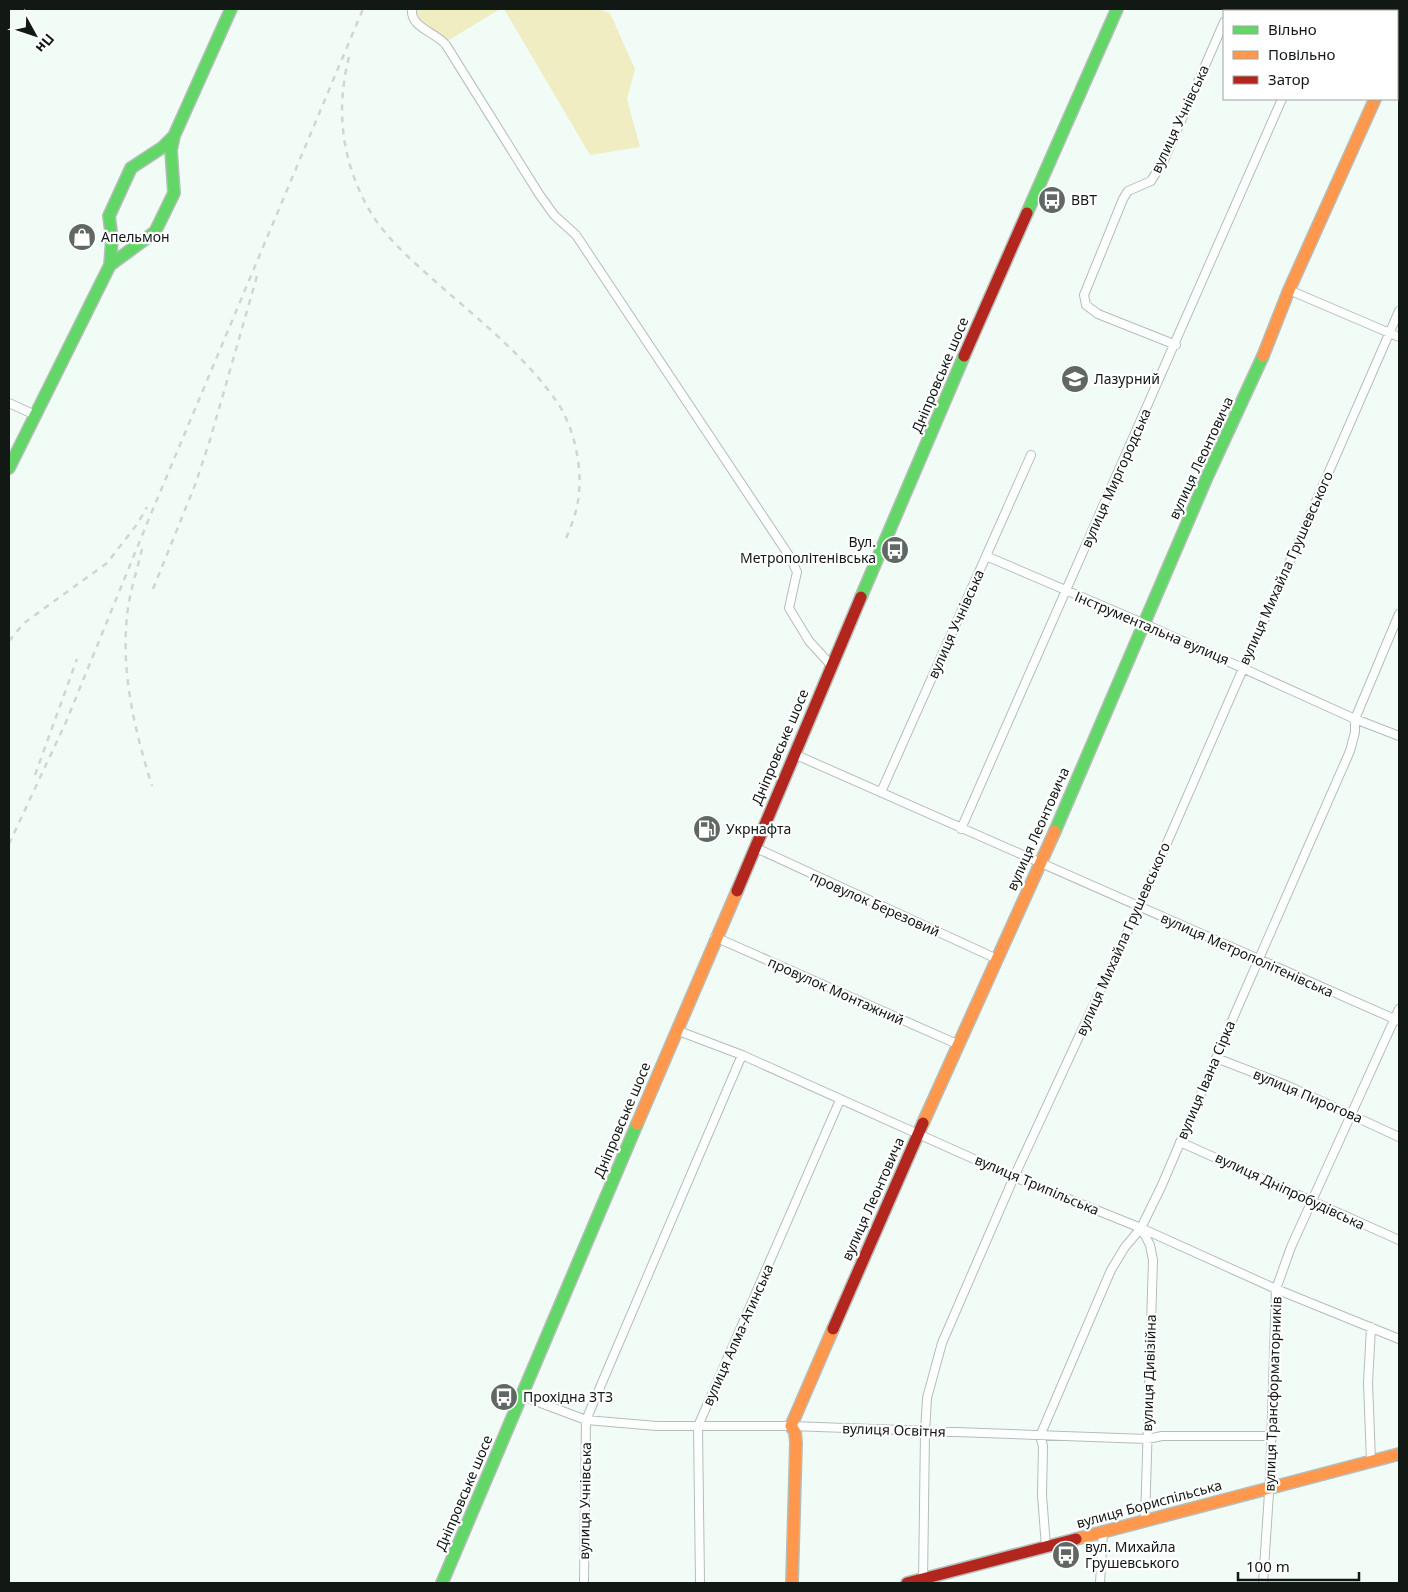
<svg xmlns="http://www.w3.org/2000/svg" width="1408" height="1592" viewBox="0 0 1408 1592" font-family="'Noto Sans',sans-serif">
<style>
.green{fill:#efedc1}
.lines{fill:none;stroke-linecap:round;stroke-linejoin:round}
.street-casing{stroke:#b6bdb9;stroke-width:10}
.fast-casing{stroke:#b6bdb9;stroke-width:14}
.slow-casing{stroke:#b6bdb9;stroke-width:14}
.jam-casing{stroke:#b6bdb9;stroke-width:14}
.street{stroke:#fdfffe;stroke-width:8}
.fast{stroke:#63d668;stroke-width:11}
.slow{stroke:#ff974d;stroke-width:11}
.jam{stroke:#b3261e;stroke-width:11}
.rail{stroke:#d3d5d3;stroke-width:2.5;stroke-dasharray:6 6;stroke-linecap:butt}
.labels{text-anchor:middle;stroke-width:4.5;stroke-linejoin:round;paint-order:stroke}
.street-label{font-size:14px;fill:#121915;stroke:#fff}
.poi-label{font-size:14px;fill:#121915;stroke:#fff;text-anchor:start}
</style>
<rect width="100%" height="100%" fill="#f2fcf7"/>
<!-- green -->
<path class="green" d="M 416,9 L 500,9 L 449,40 L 419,20 Z
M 504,9 L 604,9 L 603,11 L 610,13 L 635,69 L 627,99 L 640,147 L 590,155 Z"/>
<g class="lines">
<!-- street casing -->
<g class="street-casing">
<path id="street" d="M 412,9 C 410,28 436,32 446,45 L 539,194 L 554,215 L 576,235 L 790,557 L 797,572 L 789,608 L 809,641 L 831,665
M 1229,11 L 1230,9
M 1321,11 L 1322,9
M 1397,52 L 1399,46
M 1289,290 L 1399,337
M 1176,345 L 1098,314 L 1086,305 L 1084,295 L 1123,199 L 1128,191 L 1151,181 L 1164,160 L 1224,22
M 9,403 L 35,415
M 986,556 L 1145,624 L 1355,719 L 1399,736
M 794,754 L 1399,1021
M 881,792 L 1031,455
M 961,829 L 1282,99
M 754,847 L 997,959
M 715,937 L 957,1044
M 676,1030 L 742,1055 L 1014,1177 L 1141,1228 L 1276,1289 L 1399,1339
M 1216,1058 L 1286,1085 L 1399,1137
M 1180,1142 L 1399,1240
M 1141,1228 L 1150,1245 L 1153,1260 L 1145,1520
M 1371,1327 L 1368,1383 L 1371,1461
M 522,1396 L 586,1420 L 657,1426 L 791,1426 L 1147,1439 L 1162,1436 L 1271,1436
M 1046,1547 L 1042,1495 L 1043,1446 L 1040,1436 L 1111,1270 L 1125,1247 L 1141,1228 L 1162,1185 L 1237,1009 L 1350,751 L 1355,732 L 1355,719 L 1399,614
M 923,1582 L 925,1432 L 927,1398 L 942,1343 L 1014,1177 L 1139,907 L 1399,311
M 584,1583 L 586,1420 L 742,1055
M 700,1583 L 698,1426 L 840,1100
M 1100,1583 L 1103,1532
M 1263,1583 L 1270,1478 L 1276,1289 L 1291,1247 L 1399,1009"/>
</g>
<!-- fast casing -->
<g class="fast-casing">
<path id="fast" d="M 1027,213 L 1117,9
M 110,265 L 155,232 L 174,193 L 171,150 L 174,136 L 231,9
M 9,468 L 110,265 L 112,239 L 109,216 L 131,168 L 163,147 L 174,136
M 861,597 L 964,356
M 1055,831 L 1207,477 L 1263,356
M 442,1583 L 637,1124"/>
</g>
<!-- slow casing -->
<g class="slow-casing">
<path id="slow" d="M 1263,356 L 1289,290 L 1375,99
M 923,1123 L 1055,831
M 637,1124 L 737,891
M 1076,1539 L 1399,1454
M 792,1583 L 796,1443 L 795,1432 L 791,1426 L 833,1329"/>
</g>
<!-- jam casing -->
<g class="jam-casing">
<path id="jam" d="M 964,356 L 1027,213
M 737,891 L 861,597
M 833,1329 L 923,1123
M 907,1583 L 1076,1539"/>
</g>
<!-- street -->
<use href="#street" class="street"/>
<!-- fast -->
<use href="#fast" class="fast"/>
<!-- slow -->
<use href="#slow" class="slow"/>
<!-- jam -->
<use href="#jam" class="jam"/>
<!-- rail -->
<path class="rail" d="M 349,57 C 336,108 341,157 366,204 C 382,235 410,259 436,282 C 478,319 525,356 557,402 C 573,425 582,464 579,492 C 578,510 571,527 564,543
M 142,549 C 137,571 129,594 127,616 C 121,675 135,731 152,786
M 153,589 L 195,485 L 210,440 L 257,276
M 9,641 L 24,623 L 107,563 L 138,523 L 147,507
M 35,775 L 77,659
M 9,844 L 66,722 L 148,521 L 363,9"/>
</g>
<!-- icons -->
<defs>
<g id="bus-disc" transform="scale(1.4375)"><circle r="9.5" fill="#606864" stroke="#fff"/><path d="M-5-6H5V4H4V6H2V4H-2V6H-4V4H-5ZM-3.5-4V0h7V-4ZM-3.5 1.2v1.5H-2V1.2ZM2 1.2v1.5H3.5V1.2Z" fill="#fff"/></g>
<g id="shop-disc" transform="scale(1.4375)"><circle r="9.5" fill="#606864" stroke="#fff"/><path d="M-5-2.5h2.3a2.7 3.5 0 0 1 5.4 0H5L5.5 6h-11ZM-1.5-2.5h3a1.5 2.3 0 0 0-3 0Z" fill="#fff"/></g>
<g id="school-disc" transform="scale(1.4375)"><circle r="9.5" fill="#606864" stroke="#fff"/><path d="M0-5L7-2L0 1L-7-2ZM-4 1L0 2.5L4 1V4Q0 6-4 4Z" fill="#fff"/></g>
<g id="fuel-disc" transform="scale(1.4375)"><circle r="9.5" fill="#606864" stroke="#fff"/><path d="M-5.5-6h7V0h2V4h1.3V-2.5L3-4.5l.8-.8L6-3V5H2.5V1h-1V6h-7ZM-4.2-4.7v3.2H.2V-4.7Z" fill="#fff"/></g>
</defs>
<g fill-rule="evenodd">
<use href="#bus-disc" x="1052" y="200"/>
<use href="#shop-disc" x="82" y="237"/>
<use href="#school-disc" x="1075" y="379"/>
<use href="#bus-disc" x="895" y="550"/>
<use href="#fuel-disc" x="707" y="829"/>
<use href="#bus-disc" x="504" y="1397"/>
<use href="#bus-disc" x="1066" y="1555"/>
</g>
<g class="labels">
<!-- street labels -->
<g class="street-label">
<text transform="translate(1180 119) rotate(-65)" y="5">вулиця Учнівська</text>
<text transform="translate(940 375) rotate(-67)" y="5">Дніпровське шосе</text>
<text transform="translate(1201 458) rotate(-65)" y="5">вулиця Леонтовича</text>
<text transform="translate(1116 478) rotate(-66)" y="5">вулиця Миргородська</text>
<text transform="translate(1286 568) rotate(-66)" y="5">вулиця Михайла Грушевського</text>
<text transform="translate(956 624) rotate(-66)" y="5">вулиця Учнівська</text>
<text transform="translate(1152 628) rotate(23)" y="5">Інструментальна вулиця</text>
<text transform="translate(780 747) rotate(-67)" y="5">Дніпровське шосе</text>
<text transform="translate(1038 829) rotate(-66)" y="5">вулиця Леонтовича</text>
<text transform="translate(875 904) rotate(24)" y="5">провулок Березовий</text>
<text transform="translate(1123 939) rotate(-66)" y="5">вулиця Михайла Грушевського</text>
<text transform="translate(1247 955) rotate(24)" y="5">вулиця Метрополітенівська</text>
<text transform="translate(836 991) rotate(24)" y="5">провулок Монтажний</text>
<text transform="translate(1206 1080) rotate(-67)" y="5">вулиця Івана Сірка</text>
<text transform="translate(1308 1096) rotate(23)" y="5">вулиця Пирогова</text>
<text transform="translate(622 1120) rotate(-67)" y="5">Дніпровське шосе</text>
<text transform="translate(1037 1185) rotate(23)" y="5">вулиця Трипільська</text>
<text transform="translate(1290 1191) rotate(25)" y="5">вулиця Дніпробудівська</text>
<text transform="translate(873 1199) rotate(-66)" y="5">вулиця Леонтовича</text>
<text transform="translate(738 1335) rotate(-66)" y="5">вулиця Алма-Атинська</text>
<text transform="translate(1149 1373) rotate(-88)" y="5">вулиця Дивізійна</text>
<text transform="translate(1273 1394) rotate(-88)" y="5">вулиця Трансформаторників</text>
<text transform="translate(894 1430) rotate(2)" y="5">вулиця Освітня</text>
<text transform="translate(464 1493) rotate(-67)" y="5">Дніпровське шосе</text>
<text transform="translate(585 1501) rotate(-89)" y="5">вулиця Учнівська</text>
<text transform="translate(1149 1504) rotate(-15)" y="5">вулиця Бориспільська</text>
</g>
<!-- poi labels -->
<g class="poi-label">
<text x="1071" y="205">ВВТ</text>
<text x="101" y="242">Апельмон</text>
<text x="1094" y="384">Лазурний</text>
<text x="876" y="547" text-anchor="end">Вул.<tspan x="876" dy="16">Метрополітенівська</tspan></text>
<text x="726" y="834">Укрнафта</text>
<text x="523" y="1402">Прохідна ЗТЗ</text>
<text x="1085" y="1552">вул. Михайла<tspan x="1085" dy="16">Грушевського</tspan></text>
</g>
</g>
<!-- border -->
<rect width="1408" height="1592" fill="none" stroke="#121915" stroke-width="20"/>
<!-- legend -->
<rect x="1223" y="10" width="175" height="90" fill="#ffffff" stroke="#a0a3a1"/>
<rect x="1233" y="26" width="25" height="8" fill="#63d668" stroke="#a0a3a1"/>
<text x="1268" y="35" font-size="15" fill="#121915">Вільно</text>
<rect x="1233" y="51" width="25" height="8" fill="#ff974d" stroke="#a0a3a1"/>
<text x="1268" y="60" font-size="15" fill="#121915">Повільно</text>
<rect x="1233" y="76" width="25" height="8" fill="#b3261e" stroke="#a0a3a1"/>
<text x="1268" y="85" font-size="15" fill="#121915">Затор</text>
<!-- north arrow -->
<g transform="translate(35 35) rotate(130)" stroke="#ffffff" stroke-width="4" paint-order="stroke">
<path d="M0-4L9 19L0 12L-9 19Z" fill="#121915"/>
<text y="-8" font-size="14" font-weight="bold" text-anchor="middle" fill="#121915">Пн</text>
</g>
<!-- scale -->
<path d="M1238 1572v8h121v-8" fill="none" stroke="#121915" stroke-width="2.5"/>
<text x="1246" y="1572" font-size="15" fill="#121915" stroke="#ffffff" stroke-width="4" paint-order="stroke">100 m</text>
</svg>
